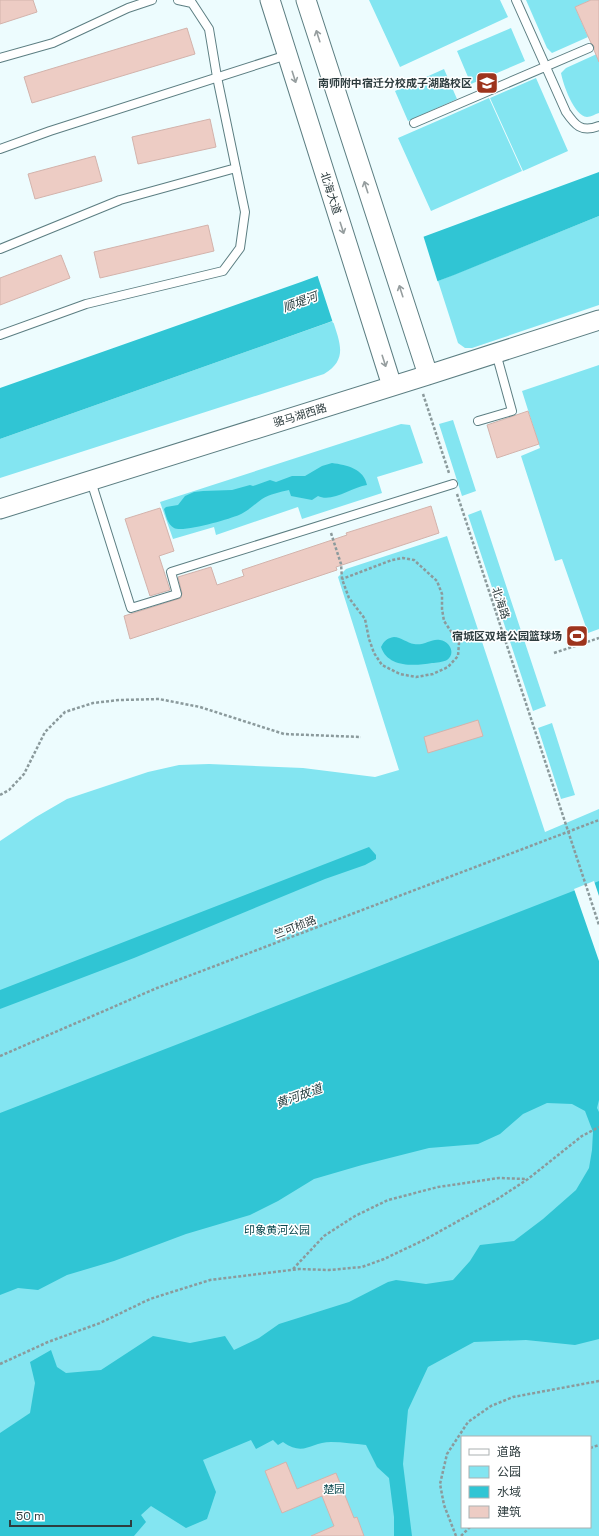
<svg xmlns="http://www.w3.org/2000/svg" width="599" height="1536" viewBox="0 0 599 1536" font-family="'Space Grotesk','Noto Sans SC',sans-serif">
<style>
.green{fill:#83e5f1;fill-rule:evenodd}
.water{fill:#30c5d4}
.pier{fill:#edfcfe}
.building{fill:#edccc4;stroke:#d3b3ac}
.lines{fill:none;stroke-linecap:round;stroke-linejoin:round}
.service-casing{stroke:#5c7e82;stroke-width:10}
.tertiary-casing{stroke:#5c7e82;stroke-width:21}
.path{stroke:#8b9a9c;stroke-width:2.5;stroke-dasharray:3 2;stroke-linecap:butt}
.service{stroke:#fff;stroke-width:8}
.tertiary{stroke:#fff;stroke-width:19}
.oneway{stroke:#969e9f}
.labels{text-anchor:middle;stroke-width:3;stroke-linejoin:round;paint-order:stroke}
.poi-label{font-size:11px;font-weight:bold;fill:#2e3d3f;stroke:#fff;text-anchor:end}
.street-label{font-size:11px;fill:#2e3d3f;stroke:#fff}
.park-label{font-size:11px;fill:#0c4b51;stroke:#fff}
.water-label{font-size:12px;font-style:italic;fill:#243c3e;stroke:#fff}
</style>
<rect width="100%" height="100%" fill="#edfcfe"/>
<!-- green -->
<path class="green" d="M 369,0 L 500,0 L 508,17 L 400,67 Z
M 526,0 L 591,0 L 575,7 L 588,37 L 552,53 L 547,48 Z
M 511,28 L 525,61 L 471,84 L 457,51 Z
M 599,53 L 599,113 C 595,114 591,117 587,117 C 574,116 563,84 561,73 L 566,68 Z
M 444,69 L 457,99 L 408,121 L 395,91 Z
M 536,78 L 568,151 L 523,171 L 490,98 Z
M 489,98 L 522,171 L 431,211 L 398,138 L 444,118 L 465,165 L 444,118 Z
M 599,216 L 599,305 L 472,348 L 465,348 L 458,343 L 438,281 Z
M 333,321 C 340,343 348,360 324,374 L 0,478 L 0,439 Z
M 599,365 L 599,629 L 588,633 L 562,559 L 555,561 L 521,456 L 540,448 L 522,391 Z
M 453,420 L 476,491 L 462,496 L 439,424 Z
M 401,424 L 410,425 L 423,463 L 377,477 L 382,493 L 302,519 L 298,507 L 216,535 L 214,527 L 173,539 L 160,502 Z
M 481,510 L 546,706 L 533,711 L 468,515 Z
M 447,536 L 545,832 L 599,809 L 599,1536 L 0,1536 L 0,841 L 36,817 L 67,799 L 148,772 L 179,765 L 209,764 L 303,768 L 375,777 L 399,770 L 338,577 L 346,569 ZM 462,1437 L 590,1437 L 590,1527 L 462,1527 Z
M 552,723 L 575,795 L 561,799 L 538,728 Z"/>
<!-- water -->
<path class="water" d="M 599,172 L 599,216 L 454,275 L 327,323 L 0,439 L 0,388 L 301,282 Z
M 332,463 C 347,465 364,469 367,485 C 352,487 332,503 318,496 L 312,500 L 291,496 L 289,490 C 280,492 270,494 262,499 C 255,504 248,511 239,515 C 229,519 183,533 174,528 C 167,524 166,515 164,509 L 166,507 L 178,505 L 185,496 L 194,492 L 203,491 L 232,490 L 250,485 L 253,486 L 270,480 L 276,482 L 292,476 L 305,476 L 322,466 Z
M 394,637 C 401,637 407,643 414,644 C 424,646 432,638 440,640 C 450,641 456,654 447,660 C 443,662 436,663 432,663 C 415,666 388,668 381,647 C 384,641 387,638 394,637 Z
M 369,847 L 376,855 L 376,859 L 365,865 L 325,879 L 134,958 L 0,1009 L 0,990 Z
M 599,881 L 599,1100 L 597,1108 L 599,1112 L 599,1339 L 575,1345 L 526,1340 L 474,1342 L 428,1367 L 408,1410 L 403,1464 L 412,1536 L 394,1536 L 394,1517 L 389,1478 L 377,1467 L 366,1445 C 355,1444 343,1442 331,1442 C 311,1442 304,1457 283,1442 L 278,1445 L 273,1440 L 256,1449 L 251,1440 L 203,1460 L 216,1492 L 207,1519 L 186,1528 L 151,1506 L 141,1515 L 146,1522 L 134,1536 L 0,1536 L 0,1433 L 30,1413 L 35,1383 L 30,1362 L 51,1350 L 57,1367 L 66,1373 L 101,1370 L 153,1336 L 190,1343 L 225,1336 L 234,1350 L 259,1338 L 279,1324 L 349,1302 L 388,1282 L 396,1280 L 426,1284 L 453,1280 L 470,1261 L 480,1245 L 514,1241 L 543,1219 L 576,1190 L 589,1168 L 592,1150 L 593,1132 L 585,1111 L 572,1104 L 547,1103 L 523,1114 L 500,1134 L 478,1144 L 429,1148 L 362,1165 L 314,1179 L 278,1201 L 250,1215 L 186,1234 L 114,1261 L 67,1275 L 38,1290 L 18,1288 L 0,1295 L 0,1113 Z"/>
<!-- pier -->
<path class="pier" d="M 423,235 L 438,283 L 333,323 L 317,274 Z
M 594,881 L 599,896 L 599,961 L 574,889 Z"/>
<!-- building -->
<path class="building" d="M 0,0 L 33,0 L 37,12 L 0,24 Z
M 591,0 L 599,0 L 599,62 L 594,50 L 594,46 L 591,43 L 575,7 Z
M 187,28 L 195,54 L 32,103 L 24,77 Z
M 210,119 L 216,147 L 138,164 L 132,137 Z
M 95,156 L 102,181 L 35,199 L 28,174 Z
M 208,225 L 214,251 L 100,278 L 94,252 Z
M 61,255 L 70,278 L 0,305 L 0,278 Z
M 528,411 L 539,444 L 497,458 L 487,425 Z
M 431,506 L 439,533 L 336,567 L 337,570 L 130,639 L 124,616 L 181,598 L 182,593 L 178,577 L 211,567 L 217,585 L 244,576 L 242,570 L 347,535 L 346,533 Z
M 160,508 L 174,551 L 159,556 L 170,590 L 150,596 L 125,519 Z
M 478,720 L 483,736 L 428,753 L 424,737 Z
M 286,1462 L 297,1489 L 336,1473 L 354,1518 L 357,1517 L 364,1536 L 311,1536 L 334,1526 L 322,1496 L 282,1513 L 265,1471 Z"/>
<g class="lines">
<!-- service casing -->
<g class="service-casing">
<path id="service" d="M 516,0 L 566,112 C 575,125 581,133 599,126
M 0,58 L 53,43 L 128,8 L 152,0
M 414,123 L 589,48
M 0,149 L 50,131 L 287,55
M 0,249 L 120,200 L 236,168
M 0,335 L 86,304 L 223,271 L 240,248 L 245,212 L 217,77 L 209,29 L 192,3 L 178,0
M 478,421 L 512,411 L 496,353
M 91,481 L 131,608 L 177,594 L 171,572 L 453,484"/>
</g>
<!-- tertiary casing -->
<g class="tertiary-casing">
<path id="tertiary" d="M 270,0 L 392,386
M 306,0 L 428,375
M 0,509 L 428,375 L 599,320"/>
</g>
<!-- path -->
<path class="path" d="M 423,394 L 449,473
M 457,494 L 599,925
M 331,533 L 341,564 L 342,579 L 349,598 L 365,619 L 369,639 L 374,653 L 382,665 L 400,674 L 416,677 L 433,674 L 448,667 L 458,656 L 459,643 L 444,621 L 442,609 L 442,594 L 437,581 L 414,560 L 403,558 L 392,560 L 342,579
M 554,653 L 599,638
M 0,795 L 9,790 L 24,774 L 45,732 L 65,712 L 93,703 L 119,700 L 159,699 L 200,707 L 284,734 L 361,737
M 0,1056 L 157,988 L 599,820
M 293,1269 L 324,1236 L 355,1216 L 388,1200 L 438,1187 L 499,1178 L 527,1179
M 0,1364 L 48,1342 L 100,1323 L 150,1299 L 210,1280 L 299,1269 L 329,1270 L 362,1267 L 384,1259 L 426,1239 L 496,1200 L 528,1179 L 582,1136 L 599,1127
M 590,1448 L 599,1445
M 456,1536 L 444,1505 L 440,1484 L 447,1454 L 468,1422 L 491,1406 L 513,1397 L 599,1381
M 461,1536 L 470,1527"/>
<!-- service -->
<use href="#service" class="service"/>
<!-- tertiary -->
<use href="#tertiary" class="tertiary"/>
</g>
<!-- one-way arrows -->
<defs><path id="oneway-shaft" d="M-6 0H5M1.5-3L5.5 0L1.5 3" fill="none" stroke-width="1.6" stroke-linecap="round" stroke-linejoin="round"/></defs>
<g class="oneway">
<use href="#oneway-shaft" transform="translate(318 36) rotate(-108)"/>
<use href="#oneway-shaft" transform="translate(294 77) rotate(72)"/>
<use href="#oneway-shaft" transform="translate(366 187) rotate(-108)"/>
<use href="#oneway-shaft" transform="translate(342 228) rotate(72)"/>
<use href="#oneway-shaft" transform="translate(401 291) rotate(-108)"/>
<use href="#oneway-shaft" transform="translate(384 361) rotate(72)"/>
</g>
<!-- icons -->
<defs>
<g id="school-square" transform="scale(1.15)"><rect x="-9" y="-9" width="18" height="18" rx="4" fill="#9d341d" stroke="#fff"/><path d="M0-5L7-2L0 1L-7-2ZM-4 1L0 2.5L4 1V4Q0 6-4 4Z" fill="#fff"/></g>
<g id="stadium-square" transform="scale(1.15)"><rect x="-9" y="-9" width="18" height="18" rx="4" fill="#9d341d" stroke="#fff"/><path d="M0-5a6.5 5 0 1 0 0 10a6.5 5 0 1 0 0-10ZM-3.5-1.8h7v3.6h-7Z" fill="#fff"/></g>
</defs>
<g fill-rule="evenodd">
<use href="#school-square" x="487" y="83"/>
<use href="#stadium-square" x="577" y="636"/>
</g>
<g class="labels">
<!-- poi labels -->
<g class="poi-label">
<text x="472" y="87">南师附中宿迁分校成子湖路校区</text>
<text x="562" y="640">宿城区双塔公园篮球场</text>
</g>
<!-- street labels -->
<g class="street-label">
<text transform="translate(331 193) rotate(72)" y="4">北海大道</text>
<text transform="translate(300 415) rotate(-17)" y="4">骆马湖西路</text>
<text transform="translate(501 603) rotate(72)" y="4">北海路</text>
<text transform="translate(295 927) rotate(-21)" y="4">竺可桢路</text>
</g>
<!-- park labels -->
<g class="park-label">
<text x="277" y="1234">印象黄河公园</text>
<text x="334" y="1493">楚园</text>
</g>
<!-- water labels -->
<g class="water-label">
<text transform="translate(300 302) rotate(-20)" y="4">顺堤河</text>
<text transform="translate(299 1096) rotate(-20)" y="4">黄河故道</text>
</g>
</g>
<!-- legend -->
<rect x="461" y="1436" width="130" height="92" fill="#ffffff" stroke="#abb1b2"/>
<rect x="469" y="1449" width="20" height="6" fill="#ffffff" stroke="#abb1b2"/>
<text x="497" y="1456" font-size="12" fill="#2e3d3f">道路</text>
<rect x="469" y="1466" width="20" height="12" fill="#83e5f1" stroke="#abb1b2"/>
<text x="497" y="1476" font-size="12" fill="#2e3d3f">公园</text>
<rect x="469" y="1486" width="20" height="12" fill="#30c5d4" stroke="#abb1b2"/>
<text x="497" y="1496" font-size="12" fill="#2e3d3f">水域</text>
<rect x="469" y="1506" width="20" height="12" fill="#edccc4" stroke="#abb1b2"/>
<text x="497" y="1516" font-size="12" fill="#2e3d3f">建筑</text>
<!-- scale -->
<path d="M10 1520v6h121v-6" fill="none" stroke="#2e3d3f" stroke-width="2"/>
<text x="16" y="1520" font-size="12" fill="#2e3d3f" stroke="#ffffff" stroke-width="3" paint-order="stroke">50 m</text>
</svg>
